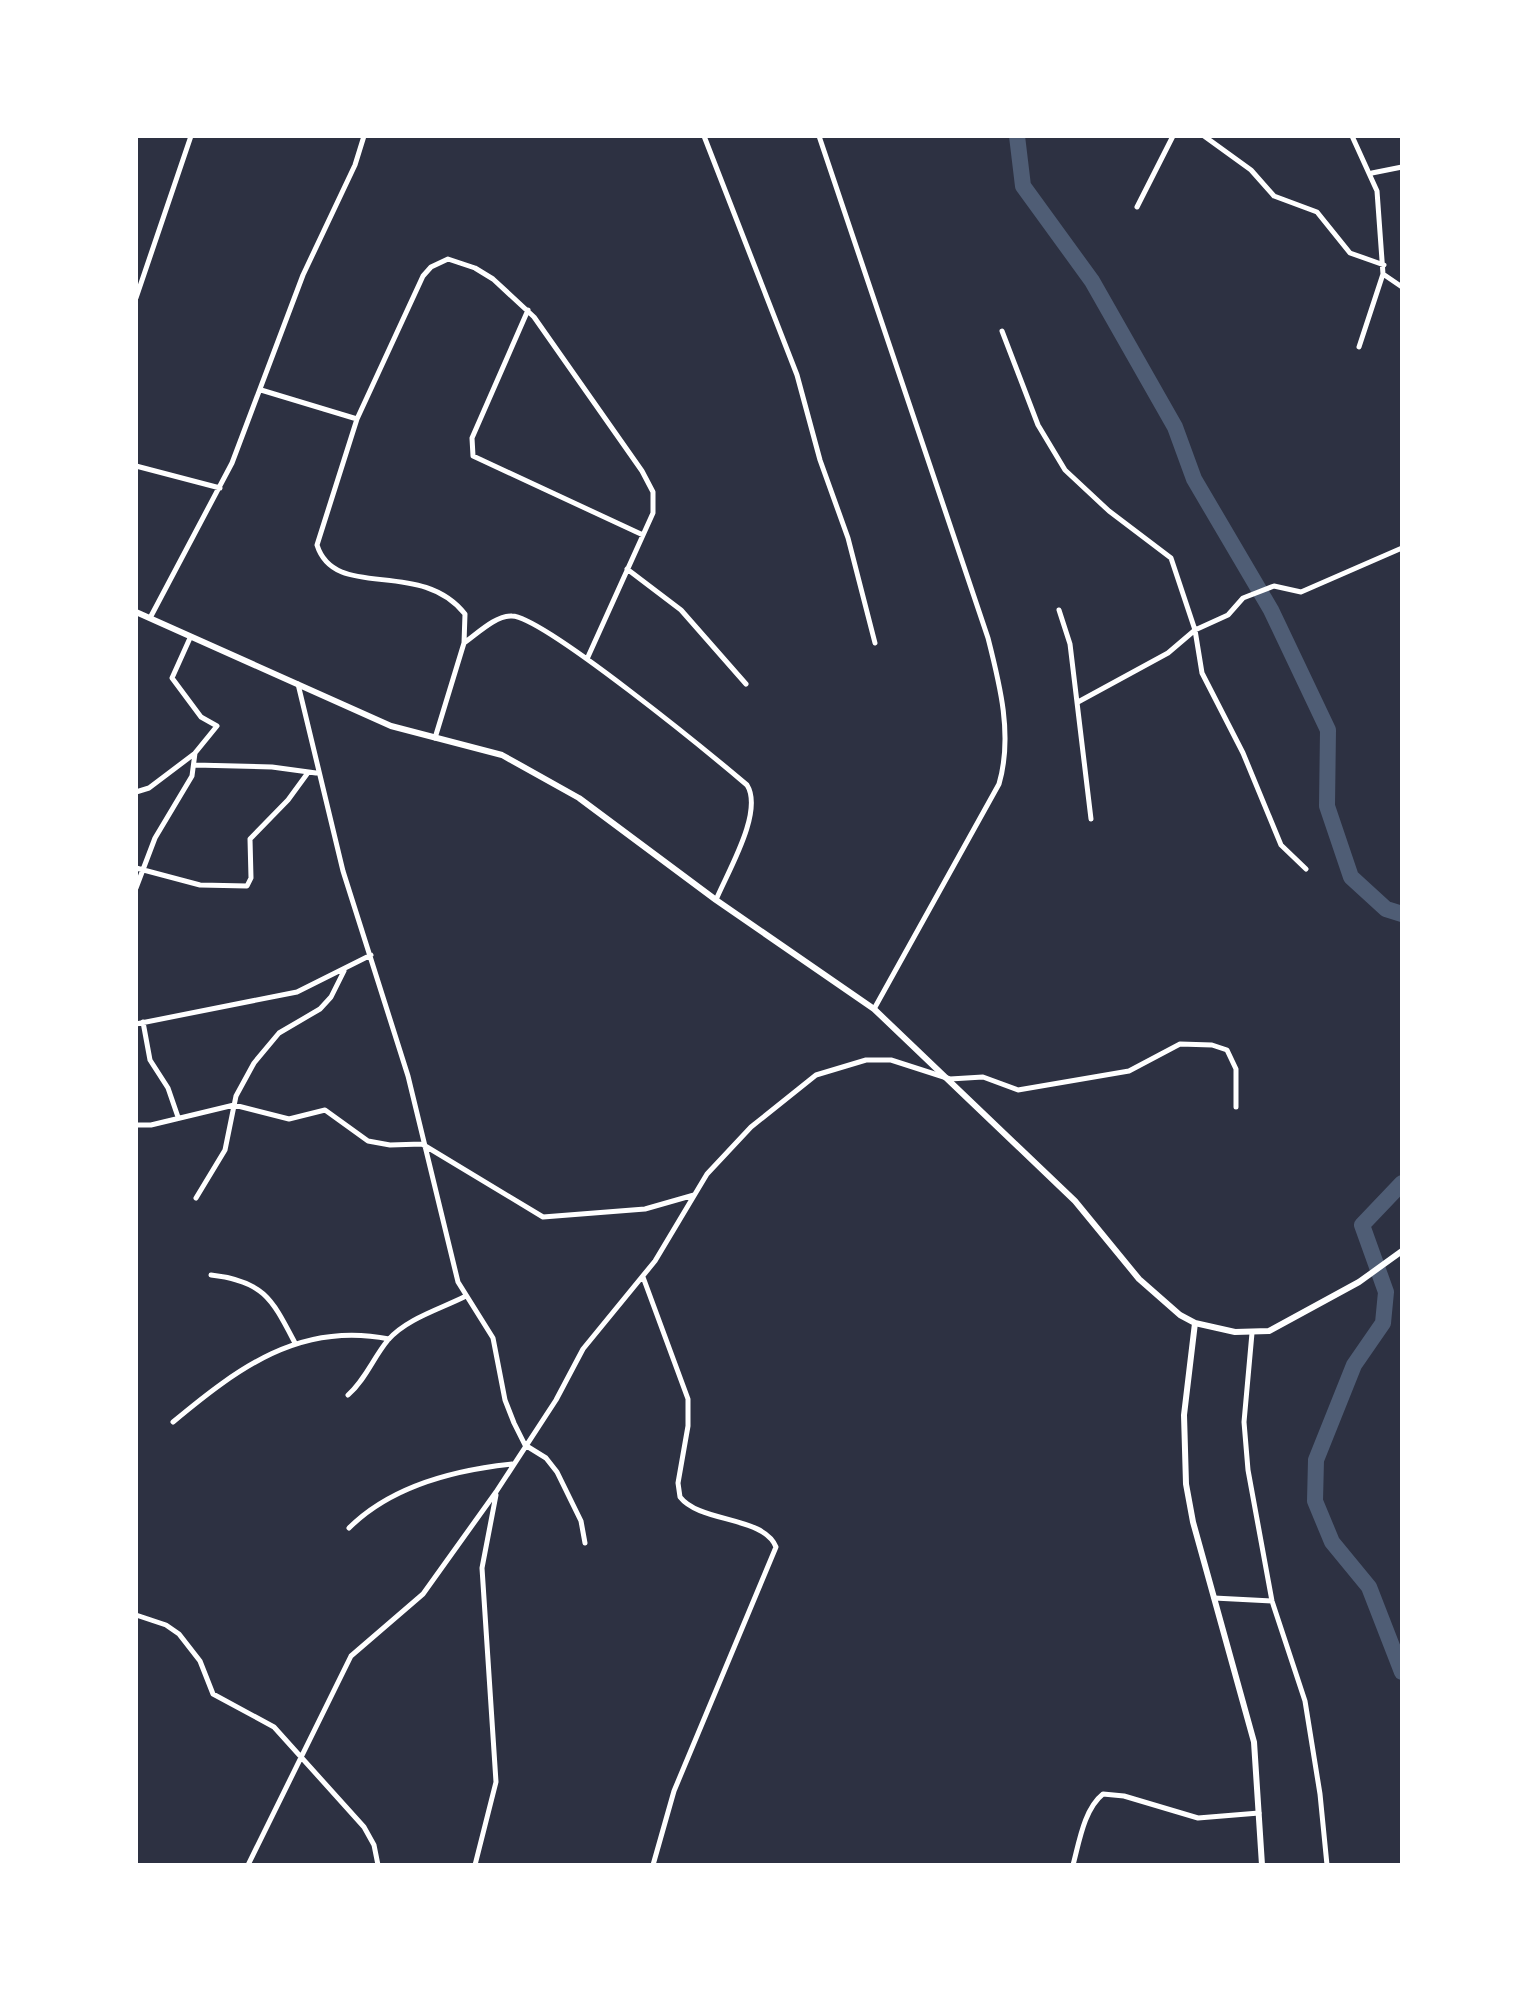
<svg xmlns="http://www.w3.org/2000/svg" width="1538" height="2001" viewBox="0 0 1538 2001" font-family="Quicksand,sans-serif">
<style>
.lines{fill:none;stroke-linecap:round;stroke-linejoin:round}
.river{stroke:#4f5d75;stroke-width:16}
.minor{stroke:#fff;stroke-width:5}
.tertiary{stroke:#fff;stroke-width:6}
</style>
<rect width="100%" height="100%" fill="#2d3142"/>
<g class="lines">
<!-- river -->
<path class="river" d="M 1017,136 L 1023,186 L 1092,281 L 1175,427 L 1194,479 L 1271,610 L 1328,730 L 1327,806 L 1351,877 L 1386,909 L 1402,914
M 1402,1183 L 1362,1225 L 1386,1292 L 1383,1323 L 1354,1365 L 1316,1460 L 1315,1501 L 1332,1542 L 1369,1587 L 1402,1672"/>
<!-- minor -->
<path class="minor" d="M 704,136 L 797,375 L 820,460 L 848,538 L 875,643
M 819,136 L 988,638 C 1000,685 1013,736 999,784 L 874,1009
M 1204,136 L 1251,170 L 1274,196 L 1317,212 L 1350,253 L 1384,265
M 1352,136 L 1377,191 L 1383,274 L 1402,287
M 1372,173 L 1402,167
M 1137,207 L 1173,136
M 136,298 L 191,136
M 528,310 L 472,438 L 473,456 L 643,535
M 1002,331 L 1038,425 L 1065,470 L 1109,511 L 1171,558 L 1195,630 L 1202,673 L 1243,753 L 1281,845 L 1306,869
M 1359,347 L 1383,274
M 261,390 L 357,419
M 136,466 L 220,488
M 627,569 L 681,610 L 746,684
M 1059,610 L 1070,644 L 1091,819
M 150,618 L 232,463 L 303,275 L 355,165 L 364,136
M 464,643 C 477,634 496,615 512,616 C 544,617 714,757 747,785 C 764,812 727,873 716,900
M 298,684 L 343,871 L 408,1076 L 458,1282 L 493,1338 L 505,1400 L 514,1423 L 525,1445 L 546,1458 L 557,1472 L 581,1521 L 585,1543
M 1078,702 L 1168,653 L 1195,630 L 1228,615 L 1243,598 L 1274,586 L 1301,592 L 1402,548
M 435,738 L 464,643 L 465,614 C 420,557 335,602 317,545 L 357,419 L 423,276 L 431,267 L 448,259 L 475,268 L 493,279 L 534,317 L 642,471 L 653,492 L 653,513 L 587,659
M 195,765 L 272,767 L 316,773
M 136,792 L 149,788 L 194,754
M 136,868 L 200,885 L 247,886 L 251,878 L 250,839 L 288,800 L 307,774
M 136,888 L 155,838 L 192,776 L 195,753 L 217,726 L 201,717 L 172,678 L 190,638
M 143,1022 L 150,1060 L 168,1088 L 178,1117
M 136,1024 L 297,992 L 371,955
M 136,1125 L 151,1125 L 234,1105 L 289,1119 L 325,1110 L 368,1141 L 390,1145 L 422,1144 L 543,1217 L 645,1209 L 694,1195
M 196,1198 L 225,1150 L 236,1096 L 254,1063 L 279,1033 L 320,1009 L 331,997 L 344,971
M 211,1275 C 264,1281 272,1299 295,1343
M 643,1277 L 688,1399 L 688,1426 L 678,1483 L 680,1497 C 700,1523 764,1516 776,1547 L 674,1791 L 653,1865
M 1252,1333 L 1244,1422 L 1248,1470 L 1272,1601 L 1305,1701 L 1320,1794 L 1327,1865
M 348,1395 C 366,1379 373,1358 388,1340 C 406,1319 440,1309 464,1297
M 173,1422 C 238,1368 300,1321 389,1339
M 349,1528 C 391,1486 454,1470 512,1464
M 1214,1598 L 1272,1601
M 136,1615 L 166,1625 L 179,1634 L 200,1661 L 213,1694 L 274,1727 L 364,1827 L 374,1845 L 378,1865
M 248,1865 L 351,1656 L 423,1594 L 496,1492 L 556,1400 L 583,1349 L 655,1261 L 707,1174 L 751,1127 L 816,1075 L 866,1060 L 891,1060 L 950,1079 L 983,1077 L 1018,1090 L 1129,1071 L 1180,1044 L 1212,1045 L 1227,1050 L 1236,1069 L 1236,1107
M 475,1865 L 496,1782 L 482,1568 L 496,1495
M 1073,1865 C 1079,1843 1084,1809 1103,1794 L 1124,1796 L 1198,1818 L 1259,1813"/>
<!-- tertiary -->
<path class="tertiary" d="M 136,612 L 391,726 L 502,755 L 579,798 L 716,900 L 874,1009 L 1075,1201 L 1139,1279 L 1180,1315 L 1195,1323 L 1235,1332 L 1269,1331 L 1359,1282 L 1402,1251
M 1195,1323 L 1184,1415 L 1186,1484 L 1193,1522 L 1254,1742 L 1262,1865"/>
</g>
<!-- border -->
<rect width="1538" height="2001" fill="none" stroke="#ffffff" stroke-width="276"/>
</svg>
